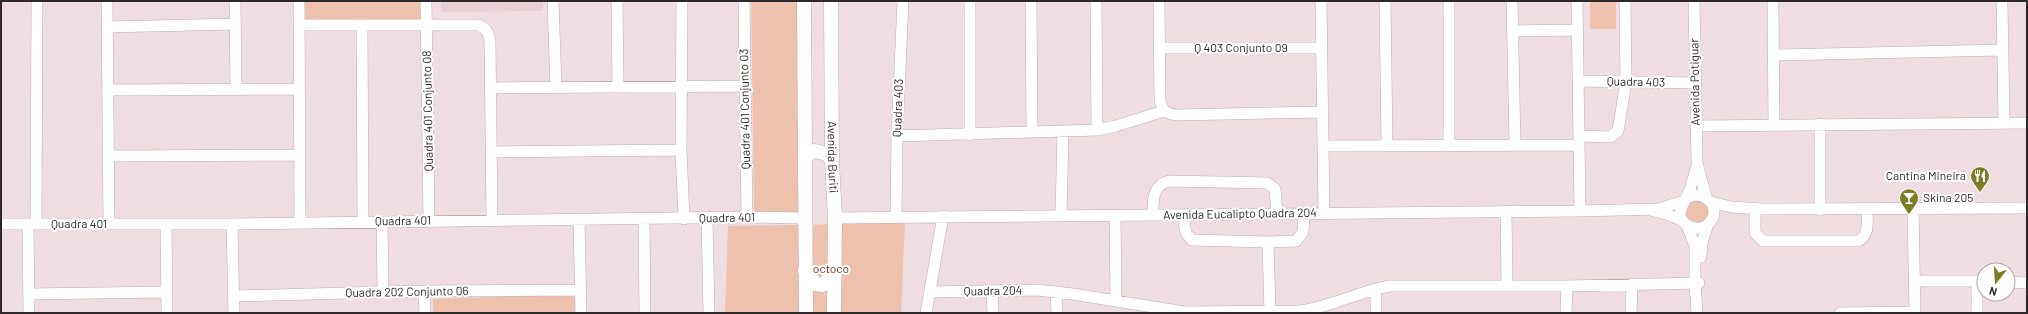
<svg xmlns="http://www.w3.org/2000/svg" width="2028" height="314" viewBox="0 0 2028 314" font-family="Barlow,sans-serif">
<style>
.built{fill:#e8d0d5}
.green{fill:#eec1ad}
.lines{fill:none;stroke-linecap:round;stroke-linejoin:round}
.minor-casing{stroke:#bcadb1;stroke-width:12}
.major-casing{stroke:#bcadb1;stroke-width:15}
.minor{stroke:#fff;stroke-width:11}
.major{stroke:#fff;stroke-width:14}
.labels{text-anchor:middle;stroke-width:4;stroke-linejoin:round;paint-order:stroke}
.street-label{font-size:12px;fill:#2e2829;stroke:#fff}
.poi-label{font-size:12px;fill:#2e2829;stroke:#fff;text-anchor:end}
.park-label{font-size:12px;fill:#6e3215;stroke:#fff}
</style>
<rect width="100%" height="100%" fill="#eedee2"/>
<!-- built -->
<path class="built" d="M 441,1 L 543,1 L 543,11 L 441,12 Z"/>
<!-- green -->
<path class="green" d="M 302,1 L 423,1 L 423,22 L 302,22 Z
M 751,1 L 797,1 L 798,213 L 754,212 Z
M 1590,1 L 1616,1 L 1616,29 L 1590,29 Z
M 1696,197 L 1710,207 L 1709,217 L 1697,225 L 1685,218 L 1683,209 Z
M 905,223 L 901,313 L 725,313 L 728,226 Z
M 577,294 L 577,313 L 433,313 L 433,299 Z"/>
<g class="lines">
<!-- minor casing -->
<g class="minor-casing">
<path id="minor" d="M 107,1 L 109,224
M 235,1 L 236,89
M 299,1 L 300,222
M 426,1 L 429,221
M 553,1 L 556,87
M 617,1 L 618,86
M 682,1 L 681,150 L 684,219
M 744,1 L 747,217
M 1031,1 L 1032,132
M 1096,1 L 1097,130
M 1159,1 L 1160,101 C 1163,111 1166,114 1177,115 L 1323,112
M 1321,1 L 1323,146 L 1579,145
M 1385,1 L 1387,145
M 1449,1 L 1449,144
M 1512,1 L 1515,144
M 1577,1 L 1580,211
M 1694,1 L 1697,163 L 1706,197
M 1773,1 L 1774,125
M 2002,1 L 2004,122
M 299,25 L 479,25 C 487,29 489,33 490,42 L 492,221
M 362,26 L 363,222
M 108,27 L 235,24
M 1513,31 L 1577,30
M 1160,48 L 1322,48
M 1775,55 L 2002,50
M 1578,81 L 1695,83
M 491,88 L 745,86
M 109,90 L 299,89
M 1696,126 L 2027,123
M 970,135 L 970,1
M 897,136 L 1097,130 L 1116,126 L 1164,111
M 1579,136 L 1610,137 L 1618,131 L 1626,82 L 1625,1
M 1323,146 L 1324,213
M 492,152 L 681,150
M 109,156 L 299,155
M 1687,198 C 1707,187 1724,212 1707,225 C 1702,229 1695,229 1689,226 C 1671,217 1685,203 1689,192 C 1692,184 1694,176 1696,168
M 1711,202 L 1731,207 L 1761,209 L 2027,208
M 1755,208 L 1755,233 L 1763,241 L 1858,241 C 1870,235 1867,222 1867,210
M 1913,209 L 1915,313
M 1820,210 L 1820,124
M 1506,211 L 1507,286
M 1654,211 L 1669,215 L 1683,221
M 1061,215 L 1063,132
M 1153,215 C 1153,201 1152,185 1169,181 L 1267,183 L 1275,189 L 1277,213
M 1183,215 L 1186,233 L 1192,240 L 1268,242 L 1296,241 L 1303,232 L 1304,214
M 896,216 L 897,136 L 903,1
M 1115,216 L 1116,301
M 835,218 L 1580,211 L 1658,209 L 1684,201
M 707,219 L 709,313
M 579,220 L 581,313
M 644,220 L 645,313
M 382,222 L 383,292
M 1,224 L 232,224 L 747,217 L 804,218
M 28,224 L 29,313
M 36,224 L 37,1
M 166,224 L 167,313
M 232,224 L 234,313
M 1687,225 L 1695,246 L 1695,283 L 1697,313
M 1268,242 L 1270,311
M 1701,257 L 1702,242 L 1708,224
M 1915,281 L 1984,281
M 1977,281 L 1977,313
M 2008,282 L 2027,283
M 1376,289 L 1376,313
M 424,291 L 425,313
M 930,292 L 1037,290 L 1073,294 L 1184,312 L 1298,311 C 1330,308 1359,291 1390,286 L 1567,286 L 1699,283
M 992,292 L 993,313
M 1056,292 L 1057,313
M 29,294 L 167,292
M 233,296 L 424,291 L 581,290
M 926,313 L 943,216
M 1566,313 L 1567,286
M 1631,313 L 1632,284
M 1840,313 L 1915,312"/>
</g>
<!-- major casing -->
<g class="major-casing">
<g id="major">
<path d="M 804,1 L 806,313"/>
<path id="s1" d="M 831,1 L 832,161 L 835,218 L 834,313"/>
<path d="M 805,160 L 809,153 L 815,151 L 827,154 L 832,161"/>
<path d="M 805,271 L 816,284 L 822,285 L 834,275"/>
</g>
</g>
<!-- minor -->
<use href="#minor" class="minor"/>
<!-- major -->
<use href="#major" class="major"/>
</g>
<!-- icons -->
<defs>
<g id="restaurant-pin" transform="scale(1)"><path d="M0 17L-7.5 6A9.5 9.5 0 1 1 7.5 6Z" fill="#7c7d25" stroke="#fff"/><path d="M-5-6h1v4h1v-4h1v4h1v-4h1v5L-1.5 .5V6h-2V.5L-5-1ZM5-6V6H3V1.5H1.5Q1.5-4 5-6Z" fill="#fff"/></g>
<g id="bar-pin" transform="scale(1)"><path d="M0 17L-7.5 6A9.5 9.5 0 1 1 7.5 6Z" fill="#7c7d25" stroke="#fff"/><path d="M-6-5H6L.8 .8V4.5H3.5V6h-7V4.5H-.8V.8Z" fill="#fff"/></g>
</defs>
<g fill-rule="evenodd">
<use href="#restaurant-pin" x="1980" y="176"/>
<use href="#bar-pin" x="1909" y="198"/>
</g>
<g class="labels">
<!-- street labels -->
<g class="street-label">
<text x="1241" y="52">Q 403 Conjunto 09</text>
<text transform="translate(1636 82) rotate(1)" y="4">Quadra 403</text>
<text transform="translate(1695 82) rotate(-91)" y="4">Avenida Potiguar</text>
<text transform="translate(898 108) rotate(-88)" y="4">Quadra 403</text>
<text transform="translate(745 109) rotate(-91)" y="4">Quadra 401 Conjunto 03</text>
<text transform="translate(428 111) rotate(-91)" y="4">Quadra 401 Conjunto 08</text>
<text dy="4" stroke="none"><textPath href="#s1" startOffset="156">Avenida Buriti</textPath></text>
<text transform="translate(1240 214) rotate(-1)" y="4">Avenida Eucalipto Quadra 204</text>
<text transform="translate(727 218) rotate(-1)" y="4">Quadra 401</text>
<text transform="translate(403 221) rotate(-1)" y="4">Quadra 401</text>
<text x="79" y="228">Quadra 401</text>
<text transform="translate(993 291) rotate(-1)" y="4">Quadra 204</text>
<text transform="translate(407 292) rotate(-1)" y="4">Quadra 202 Conjunto 06</text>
</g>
<!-- poi labels -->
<g class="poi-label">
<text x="1966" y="180">Cantina Mineira</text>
<text x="1923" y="202" text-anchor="start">Skina 205</text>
</g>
<!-- park labels -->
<g class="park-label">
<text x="831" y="273">octoco</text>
</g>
</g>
<!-- border -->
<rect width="2028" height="314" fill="none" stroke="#2e2829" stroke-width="4"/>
<!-- north arrow -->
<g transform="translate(1996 282) rotate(197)"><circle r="19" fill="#ffffff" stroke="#aba9a9"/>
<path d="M0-3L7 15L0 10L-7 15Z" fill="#7c7d25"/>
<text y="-6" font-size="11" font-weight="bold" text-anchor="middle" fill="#2e2829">N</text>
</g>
</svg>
